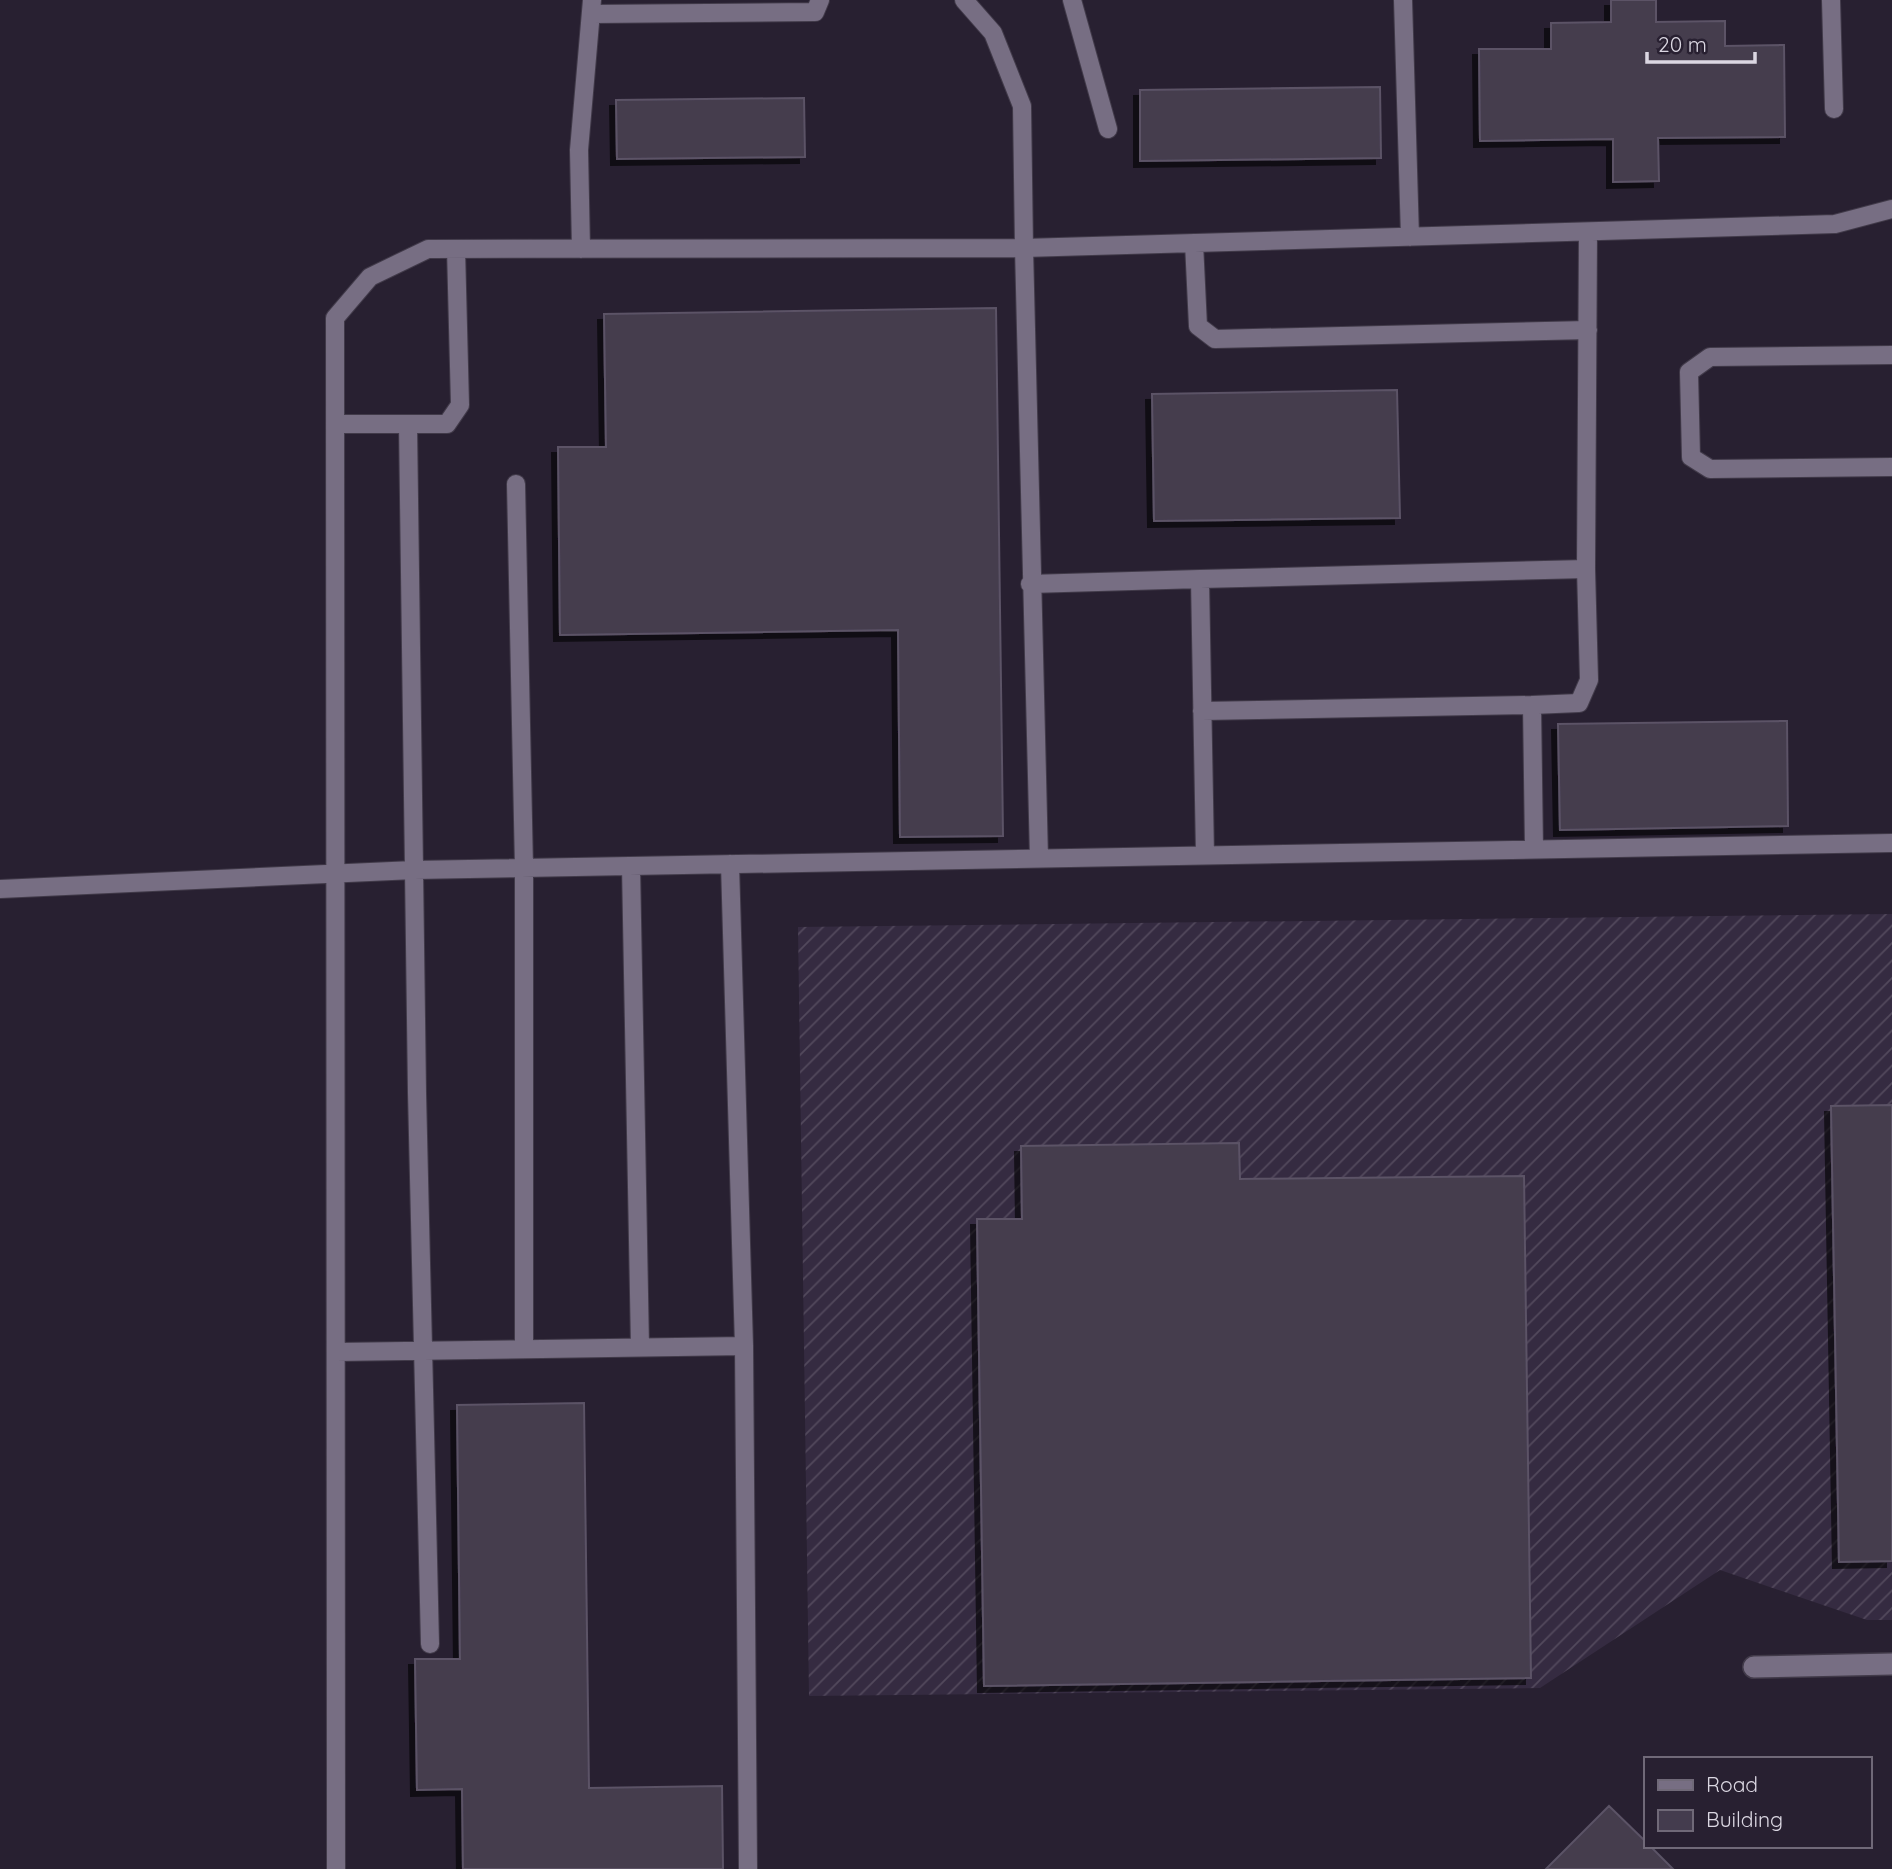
<svg xmlns="http://www.w3.org/2000/svg" width="1892" height="1869" viewBox="0 0 1892 1869" font-family="Quicksand,sans-serif">
<style>
.industrial{fill:url(#industrial-furrows)}
.building{fill:#443c4e;stroke:#5b5366;stroke-width:2;filter:url(#shadow)}
.lines{fill:none;stroke-linecap:round;stroke-linejoin:round}
.lane-casing{stroke:#413a49;stroke-width:20}
.street-casing{stroke:#413a49;stroke-width:24}
.lane{stroke:#776e83;stroke-width:18}
.street{stroke:#776e83;stroke-width:21}
</style>
<defs>
<pattern id="industrial-furrows" width="10" height="10" patternUnits="userSpaceOnUse" patternTransform="scale(1.75)"><rect width="10" height="10" fill="#352b41"/><path d="M-1 1l2-2M0 10L10 0M9 11l2-2" fill="none" stroke="#52495c"/></pattern>
<filter id="shadow"><feDropShadow dx="-6" dy="6" stdDeviation="0" flood-color="#0009"/></filter>
</defs>
<rect width="100%" height="100%" fill="#282031"/>
<!-- industrial -->
<path class="industrial" d="M 1892,914 L 1892,1620 L 1867,1620 L 1720,1570 L 1540,1688 L 809,1696 L 798,927 Z"/>
<!-- building -->
<path class="building" d="M 1611,0 L 1656,0 L 1656,22 L 1725,21 L 1725,46 L 1784,45 L 1785,137 L 1658,138 L 1659,181 L 1613,182 L 1613,139 L 1480,141 L 1479,49 L 1551,49 L 1551,23 L 1611,22 Z
M 1380,87 L 1381,158 L 1140,161 L 1140,90 Z
M 804,98 L 805,157 L 617,159 L 616,100 Z
M 996,308 L 1003,836 L 900,837 L 898,630 L 560,635 L 558,447 L 606,447 L 604,314 Z
M 1397,390 L 1400,518 L 1154,521 L 1152,394 Z
M 1787,721 L 1788,826 L 1560,830 L 1558,724 Z
M 1892,1105 L 1892,1561 L 1839,1562 L 1831,1106 Z
M 1239,1143 L 1240,1179 L 1524,1176 L 1531,1678 L 984,1686 L 977,1219 L 1022,1219 L 1021,1146 Z
M 584,1403 L 589,1788 L 722,1786 L 723,1869 L 463,1869 L 462,1789 L 417,1790 L 415,1659 L 460,1659 L 457,1405 Z
M 1609,1806 L 1645,1841 L 1645,1846 L 1650,1846 L 1673,1869 L 1546,1869 Z"/>
<g class="lines">
<!-- lane casing -->
<g class="lane-casing">
<path id="lane" d="M 964,0 L 993,33 L 1022,106 L 1024,248 L 1835,224 L 1892,209
M 1072,0 L 1108,129
M 1403,0 L 1410,237
M 1831,0 L 1834,109
M 592,14 L 815,12 L 820,0
M 1194,243 L 1198,326 L 1215,339 L 1588,330
M 581,249 L 579,150 L 592,0
M 1892,355 L 1710,357 L 1689,372 L 1691,457 L 1710,469 L 1892,467
M 335,424 L 447,424 L 460,405 L 456,249
M 408,424 L 417,1093 L 430,1644
M 516,484 L 524,868 L 524,1349
M 1030,584 L 1200,579
M 1202,711 L 1532,705
M 1534,849 L 1532,705 L 1579,703 L 1589,680 L 1586,569
M 1205,855 L 1200,579 L 1586,569 L 1588,232
M 631,866 L 640,1347
M 0,889 L 414,870 L 1892,843
M 744,1346 L 748,1869
M 336,1352 L 744,1346 L 730,864
M 336,1869 L 335,318 L 370,277 L 428,249 L 1024,248 L 1039,858"/>
</g>
<!-- street casing -->
<g class="street-casing">
<path id="street" d="M 1754,1667 L 1892,1664"/>
</g>
<!-- lane -->
<use href="#lane" class="lane"/>
<!-- street -->
<use href="#street" class="street"/>
</g>
<!-- legend -->
<rect x="1644" y="1757" width="228" height="91" fill="#282031" stroke="#706978" stroke-width="2"/>
<rect x="1658" y="1780" width="35" height="10" fill="#776e83" stroke="#706978" stroke-width="2"/>
<text x="1706" y="1792" font-size="21" fill="#dbd7e2">Road</text>
<rect x="1658" y="1810" width="35" height="21" fill="#443c4e" stroke="#706978" stroke-width="2"/>
<text x="1706" y="1827" font-size="21" fill="#dbd7e2">Building</text>
<!-- scale -->
<path d="M1647 52v10h108v-10" fill="none" stroke="#dbd7e2" stroke-width="3.5"/>
<text x="1658" y="52" font-size="21" fill="#dbd7e2" stroke="#282031" stroke-width="5" paint-order="stroke">20 m</text>
</svg>
